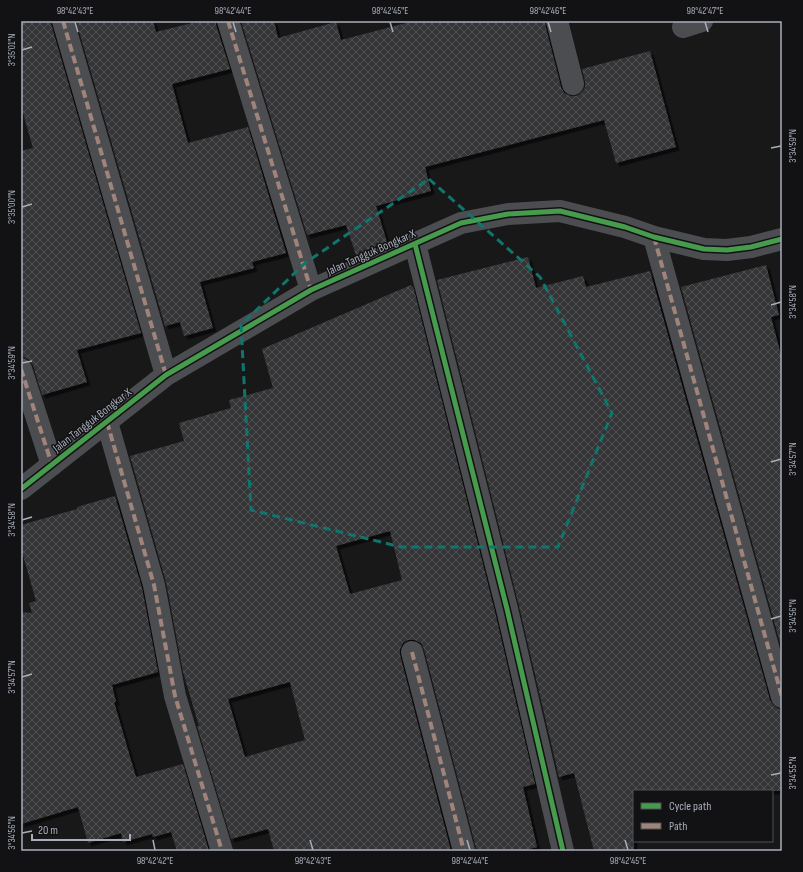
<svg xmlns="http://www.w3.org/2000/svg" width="803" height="872" viewBox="0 0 803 872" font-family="'Sofia Sans Condensed',sans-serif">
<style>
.building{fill:url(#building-cross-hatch);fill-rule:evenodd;filter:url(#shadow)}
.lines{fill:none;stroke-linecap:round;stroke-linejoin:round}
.street{stroke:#4c4d51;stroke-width:22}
.quiet{stroke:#a18479;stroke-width:4;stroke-dasharray:8 4;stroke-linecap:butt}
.cycleway-casing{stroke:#121214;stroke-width:8}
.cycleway{stroke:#469c4c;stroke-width:5}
.marked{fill:none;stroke:#0f766e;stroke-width:3;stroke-dasharray:8 5;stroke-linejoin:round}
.ticks{fill:none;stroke:#a8aeba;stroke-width:1.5}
.labels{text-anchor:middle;stroke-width:3;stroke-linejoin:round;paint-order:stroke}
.street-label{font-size:12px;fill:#a8aeba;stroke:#121214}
.neatline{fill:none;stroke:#a8aeba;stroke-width:1.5}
.ticks-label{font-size:10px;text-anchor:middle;fill:#a8aeba}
</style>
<defs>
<pattern id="building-cross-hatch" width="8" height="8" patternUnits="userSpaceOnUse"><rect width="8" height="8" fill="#363637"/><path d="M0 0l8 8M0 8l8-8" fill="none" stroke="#505152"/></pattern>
<filter id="shadow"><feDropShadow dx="3.5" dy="3.5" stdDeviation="0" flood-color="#0009"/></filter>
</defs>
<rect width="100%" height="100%" fill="#181818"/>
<!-- building -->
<path class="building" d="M 21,21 L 51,21 L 51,24 L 141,333 L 77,350 L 87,382 L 42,395 L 33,365 L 29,360 L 24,357 L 21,357 L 21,151 L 33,148 L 21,106 Z
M 76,21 L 153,21 L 156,32 L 200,21 L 216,21 L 216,25 L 230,69 L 172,84 L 188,143 L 248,127 L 286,253 L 252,262 L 254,268 L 200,282 L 213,328 L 184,336 L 180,322 L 165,326 Z
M 241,21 L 274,21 L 278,38 L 336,22 L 341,40 L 414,21 L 545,21 L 545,24 L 561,87 L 564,93 L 570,96 L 576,96 L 581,93 L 585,88 L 585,81 L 582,69 L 650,51 L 676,147 L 616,163 L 604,120 L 425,167 L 431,191 L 376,206 L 387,242 L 366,252 L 356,255 L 346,225 L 307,235 Z
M 528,257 L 536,288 L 583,276 L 586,287 L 650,271 L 770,700 L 774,706 L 779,709 L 782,709 L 782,791 L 634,791 L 634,851 L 594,851 L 574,773 L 559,777 L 519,606 L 437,280 Z
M 766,265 L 779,315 L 771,317 L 782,359 L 782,650 L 681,287 Z
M 411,285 L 412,287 L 413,286 L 495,612 L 535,784 L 523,787 L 537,847 L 522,851 L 476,851 L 476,848 L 424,649 L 421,643 L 415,640 L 408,640 L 403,643 L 400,649 L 400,655 L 451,851 L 274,851 L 268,829 L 231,839 L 197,726 L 199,726 L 183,672 L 166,582 L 130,456 L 184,441 L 179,423 L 231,408 L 229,400 L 273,388 L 262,349 ZM 390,531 L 402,580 L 350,594 L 336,546 ZM 290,682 L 305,740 L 245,757 L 228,699 Z
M 115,496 L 142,588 L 158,672 L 112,685 L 116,702 L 114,702 L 136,777 L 183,764 L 209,851 L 177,851 L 171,832 L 153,837 L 152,834 L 123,842 L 121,833 L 88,843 L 78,807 L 21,824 L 21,612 L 32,613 L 29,603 L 36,601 L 21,548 L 21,525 L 77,509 L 77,507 Z"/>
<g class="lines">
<!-- street -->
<path class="street" d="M 63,21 L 166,375
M 228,21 L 311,290
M 557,21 L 573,84
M 683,27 L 702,21
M 654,237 L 782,697
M 415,244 L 507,609 L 563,851
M 21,369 L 52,465
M 107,422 L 154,585 L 175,696 L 222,851
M 21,489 L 166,375 L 311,290 L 461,223 L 508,214 L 560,211 L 625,227 L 654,237 L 704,249 L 727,250 L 751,247 L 782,239
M 412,652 L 464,851"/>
<!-- quiet -->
<path class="quiet" d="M 63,21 L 166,375
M 228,21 L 311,290
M 654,237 L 782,697
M 21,369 L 52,465
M 107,422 L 154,585 L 175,696 L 222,851
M 412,652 L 464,851"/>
<!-- cycleway casing -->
<g class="cycleway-casing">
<path id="cycleway" d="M 415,244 L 507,609 L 563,851
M 21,489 L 166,375 L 311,290 L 461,223 L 508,214 L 560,211 L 625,227 L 654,237 L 704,249 L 727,250 L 751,247 L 782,239"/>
</g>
<!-- cycleway -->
<use href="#cycleway" class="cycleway"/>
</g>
<!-- marked area -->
<path class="marked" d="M 429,179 L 540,277 L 612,413 L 558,547 L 401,547 L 251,510 L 241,325 L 305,263 Z"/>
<!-- ticks -->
<path class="ticks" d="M 75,22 L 78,32M 233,22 L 236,32M 390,22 L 393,32M 548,22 L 551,32M 705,22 L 708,32M 22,50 L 32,47M 771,148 L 781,146M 22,207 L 32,204M 771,305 L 781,302M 22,363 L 32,361M 771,462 L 781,459M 22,520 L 32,517M 771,619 L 781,616M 22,677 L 32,674M 771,775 L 781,773M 22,833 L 32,831M 153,840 L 155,850M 310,840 L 313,850M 467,840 L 470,850M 625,840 L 628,850"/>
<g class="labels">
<!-- street labels -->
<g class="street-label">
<text transform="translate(371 252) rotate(-24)" y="4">Jalan Tangguk Bongkar X</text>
<text transform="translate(92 420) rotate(-38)" y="4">Jalan Tangguk Bongkar X</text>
</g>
</g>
<!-- border -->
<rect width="803" height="872" fill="none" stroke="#121214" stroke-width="44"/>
<!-- legend -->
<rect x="633" y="790" width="140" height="52" fill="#121214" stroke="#4e5056"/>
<rect x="641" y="803" width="20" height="6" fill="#469c4c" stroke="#4e5056"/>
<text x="669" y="810" font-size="12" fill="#a8aeba">Cycle path</text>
<rect x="641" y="823" width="20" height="6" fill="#a18479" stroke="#4e5056"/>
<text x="669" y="830" font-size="12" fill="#a8aeba">Path</text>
<!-- scale -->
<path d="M32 834v6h98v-6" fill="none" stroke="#a8aeba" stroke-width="2"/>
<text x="38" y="834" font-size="12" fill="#a8aeba" stroke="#121214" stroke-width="3" paint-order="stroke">20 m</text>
<rect x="22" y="22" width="759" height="828" class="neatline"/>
<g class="ticks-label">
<text x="75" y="14">98°42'43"E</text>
<text x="233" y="14">98°42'44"E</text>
<text x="390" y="14">98°42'45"E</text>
<text x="548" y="14">98°42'46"E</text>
<text x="705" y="14">98°42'47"E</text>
<text transform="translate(11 50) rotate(-90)" y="4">3°35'01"N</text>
<text transform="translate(792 146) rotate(-90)" y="4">3°34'59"N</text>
<text transform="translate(11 207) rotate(-90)" y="4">3°35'00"N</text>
<text transform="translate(792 302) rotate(-90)" y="4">3°34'58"N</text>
<text transform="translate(11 363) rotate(-90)" y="4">3°34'59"N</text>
<text transform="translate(792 459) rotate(-90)" y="4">3°34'57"N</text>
<text transform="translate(11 520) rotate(-90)" y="4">3°34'58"N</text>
<text transform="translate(792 616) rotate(-90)" y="4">3°34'56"N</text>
<text transform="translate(11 677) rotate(-90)" y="4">3°34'57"N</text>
<text transform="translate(792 773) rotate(-90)" y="4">3°34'55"N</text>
<text transform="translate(11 833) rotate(-90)" y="4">3°34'56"N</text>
<text x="155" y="864">98°42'42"E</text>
<text x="313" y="864">98°42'43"E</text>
<text x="470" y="864">98°42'44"E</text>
<text x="628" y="864">98°42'45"E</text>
</g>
</svg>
